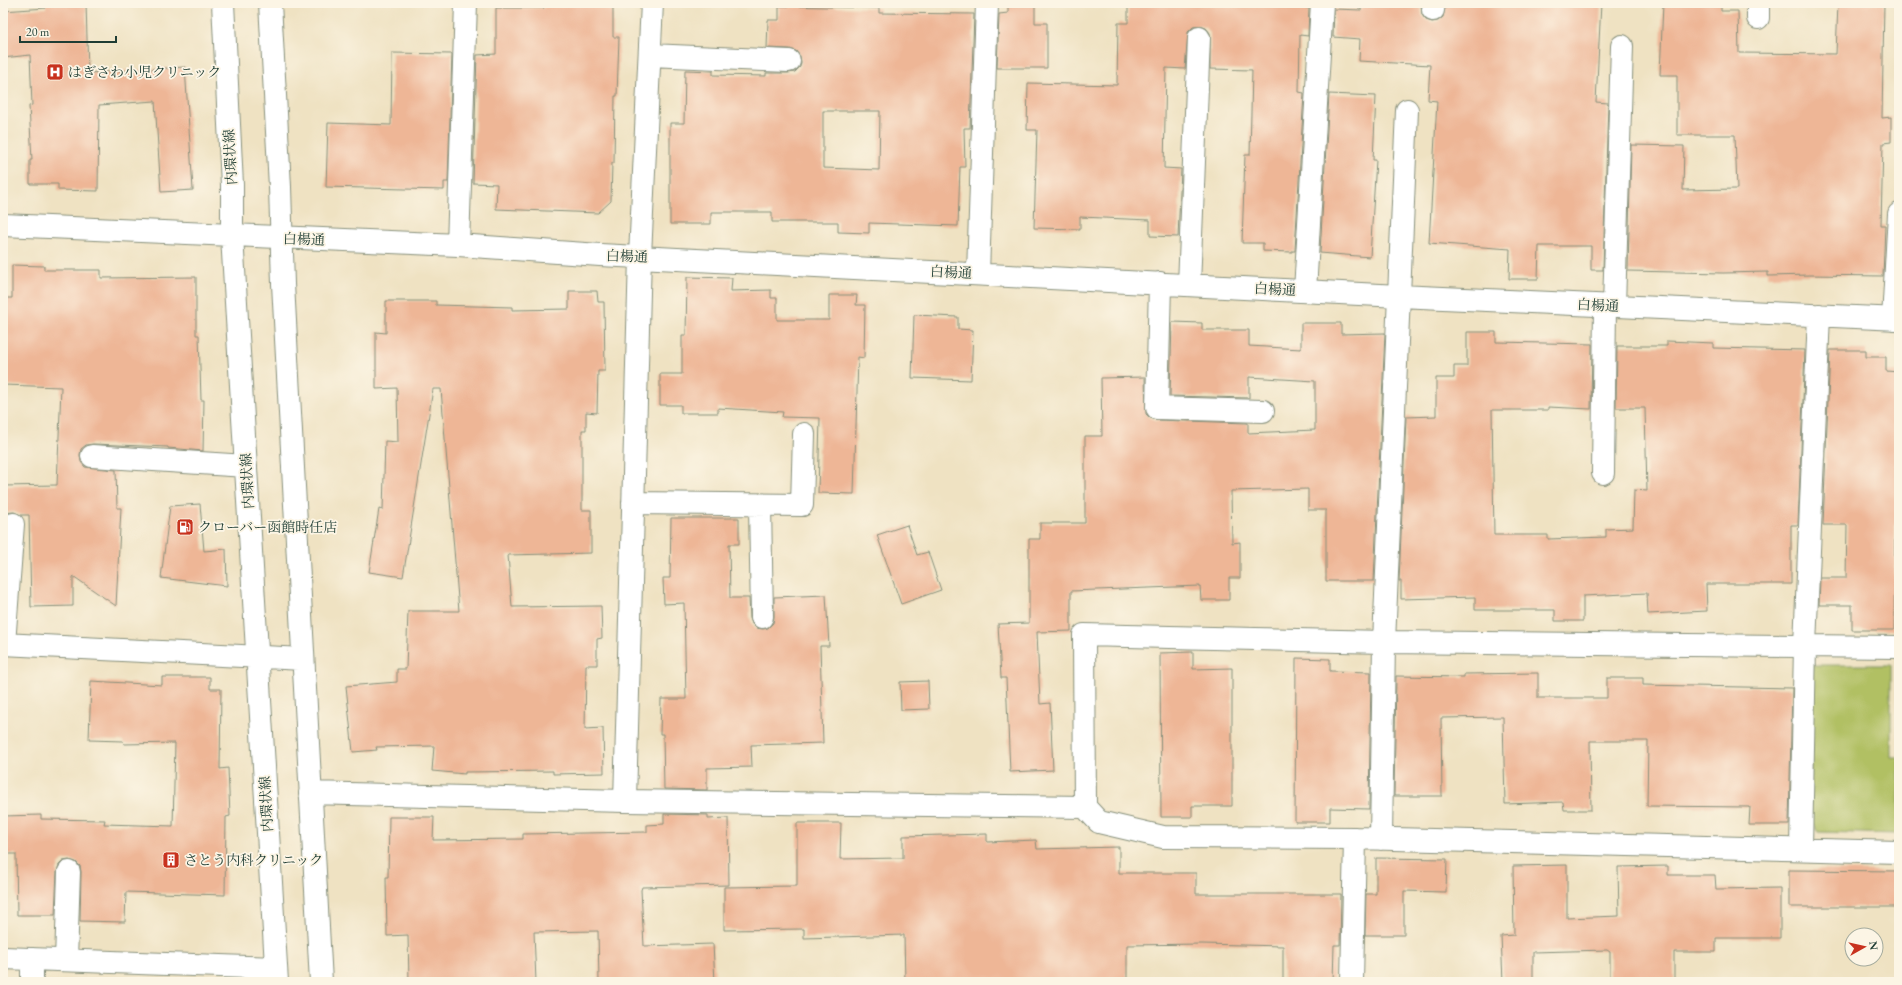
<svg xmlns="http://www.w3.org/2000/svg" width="1902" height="985" viewBox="0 0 1902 985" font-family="'EB Garamond','Noto Serif JP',serif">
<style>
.green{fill:#b1c063;stroke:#687e4c}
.building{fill:#eeb696;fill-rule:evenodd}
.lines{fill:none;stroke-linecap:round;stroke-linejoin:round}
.minor-casing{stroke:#87907b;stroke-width:24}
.minor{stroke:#fff;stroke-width:22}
.labels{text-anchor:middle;stroke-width:3.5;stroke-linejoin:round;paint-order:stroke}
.poi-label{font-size:14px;fill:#1f3d34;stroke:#fcf5e5;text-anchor:start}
.street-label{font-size:14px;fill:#1f3d34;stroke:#fcf5e5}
</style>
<rect width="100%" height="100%" fill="#fcf5e5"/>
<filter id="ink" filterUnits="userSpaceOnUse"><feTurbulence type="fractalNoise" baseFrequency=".025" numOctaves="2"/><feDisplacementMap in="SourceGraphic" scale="8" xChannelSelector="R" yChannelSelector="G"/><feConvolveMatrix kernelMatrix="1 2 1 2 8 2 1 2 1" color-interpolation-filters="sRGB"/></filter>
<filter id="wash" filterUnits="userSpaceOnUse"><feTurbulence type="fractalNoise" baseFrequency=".012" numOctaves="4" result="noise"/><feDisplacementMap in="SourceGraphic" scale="16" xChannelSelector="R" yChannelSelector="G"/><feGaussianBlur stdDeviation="0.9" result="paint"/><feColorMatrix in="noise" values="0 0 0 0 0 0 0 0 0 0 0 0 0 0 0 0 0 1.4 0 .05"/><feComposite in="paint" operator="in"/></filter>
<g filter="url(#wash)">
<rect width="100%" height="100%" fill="#efe2c2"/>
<!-- green -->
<path class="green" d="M 1812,665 L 1891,665 L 1891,757 L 1899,757 L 1899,834 L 1819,832 L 1810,821 Z"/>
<g id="blocks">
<!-- building -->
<path class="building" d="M 46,3 L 86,3 L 88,73 L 185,67 L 193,190 L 161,192 L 155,101 L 99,105 L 98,191 L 58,190 L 58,184 L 30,184 L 30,160 L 32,160 L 29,106 L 32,105 L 30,55 L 3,58 L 3,11 L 46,8 Z
M 544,3 L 613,3 L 613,37 L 619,37 L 617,96 L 615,96 L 614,163 L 612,163 L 611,201 L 598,213 L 496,209 L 497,184 L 473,183 L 477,55 L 496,54 L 496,8 L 544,8 Z
M 1008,3 L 1035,3 L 1035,23 L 1047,23 L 1047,68 L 997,68 L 999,14 L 1008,13 Z
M 1128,3 L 1306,3 L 1306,8 L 1309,8 L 1308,36 L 1300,35 L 1299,92 L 1304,93 L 1295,251 L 1292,251 L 1292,252 L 1263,251 L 1263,243 L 1242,243 L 1245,155 L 1250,155 L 1252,70 L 1210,69 L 1210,33 L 1206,28 L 1200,26 L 1193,27 L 1188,32 L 1185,69 L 1166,68 L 1164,168 L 1181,169 L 1178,237 L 1150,236 L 1150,220 L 1080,217 L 1080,229 L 1034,228 L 1037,130 L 1027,130 L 1028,83 L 1117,85 L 1118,23 L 1128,23 Z
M 1362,3 L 1421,3 L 1422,15 L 1426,20 L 1432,22 L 1438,21 L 1443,17 L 1446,3 L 1601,3 L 1596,102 L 1608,103 L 1603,270 L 1591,270 L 1591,246 L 1539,246 L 1538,279 L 1509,279 L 1510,249 L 1429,243 L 1437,101 L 1428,100 L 1430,65 L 1359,61 L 1360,39 L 1333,37 L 1334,9 L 1361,10 Z
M 1663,3 L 1721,3 L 1721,11 L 1738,11 L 1739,53 L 1836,54 L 1838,3 L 1884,3 L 1882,118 L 1891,117 L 1891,142 L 1883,143 L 1881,225 L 1885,225 L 1883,276 L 1810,275 L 1768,276 L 1768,272 L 1723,273 L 1628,271 L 1631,145 L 1684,146 L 1683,190 L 1737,189 L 1735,135 L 1677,135 L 1677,75 L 1660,75 Z
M 779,6 L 879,8 L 879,13 L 974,14 L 970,128 L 964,128 L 965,167 L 960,167 L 958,226 L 869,223 L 869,233 L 838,232 L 838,222 L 772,222 L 772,212 L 711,212 L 711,224 L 670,224 L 670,123 L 684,123 L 685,70 L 713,71 L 713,75 L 766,76 L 766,73 L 788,73 L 795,72 L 800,67 L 801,62 L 800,56 L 796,51 L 790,49 L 767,48 L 768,20 L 779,20 ZM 823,111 L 880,111 L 879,170 L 823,168 Z
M 392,53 L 452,54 L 448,182 L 444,182 L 444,190 L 326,187 L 328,123 L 391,125 Z
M 1329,94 L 1376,96 L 1373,160 L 1376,160 L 1370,257 L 1320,253 Z
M 12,265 L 44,266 L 44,270 L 101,270 L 101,278 L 196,277 L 196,335 L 199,335 L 201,400 L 204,400 L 203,451 L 168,448 L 168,447 L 93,444 L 86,445 L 81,449 L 80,455 L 81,462 L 85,467 L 116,470 L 117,508 L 121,508 L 116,606 L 73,576 L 73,606 L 31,607 L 29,515 L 21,515 L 14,512 L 3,513 L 3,486 L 57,485 L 61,387 L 3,385 L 3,298 L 12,298 Z
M 687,277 L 732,278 L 731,291 L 771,290 L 771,298 L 777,298 L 777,320 L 829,320 L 829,295 L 857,295 L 856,305 L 865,305 L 864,358 L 858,357 L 854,494 L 818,493 L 820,418 L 782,417 L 783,412 L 718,408 L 718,413 L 681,413 L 681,405 L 660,405 L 660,374 L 682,374 L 682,335 L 686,335 Z
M 569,291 L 597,291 L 598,302 L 604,302 L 605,371 L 598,371 L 597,413 L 586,412 L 586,430 L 582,430 L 582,510 L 591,510 L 591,553 L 508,555 L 512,607 L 601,606 L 602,638 L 597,639 L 597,665 L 586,665 L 585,729 L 603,728 L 604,773 L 553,774 L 553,771 L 465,772 L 465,774 L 432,771 L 434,746 L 376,747 L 377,750 L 353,752 L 346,686 L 397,682 L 397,669 L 406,669 L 408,611 L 459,611 L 441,389 L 433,389 L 403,577 L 369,572 L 379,509 L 383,510 L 385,441 L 398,442 L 397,388 L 376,389 L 376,332 L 386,333 L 386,301 L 436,301 L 436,305 L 512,307 L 512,310 L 569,309 Z
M 914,315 L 958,317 L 958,329 L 973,330 L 971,380 L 912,378 Z
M 1172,322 L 1202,323 L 1202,330 L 1249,330 L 1249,346 L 1301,349 L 1301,323 L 1341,323 L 1341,334 L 1385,333 L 1374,581 L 1326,581 L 1326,510 L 1308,510 L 1308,489 L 1231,491 L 1232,543 L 1240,542 L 1240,578 L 1229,578 L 1229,600 L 1201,600 L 1200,586 L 1071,591 L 1071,631 L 1037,632 L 1040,704 L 1050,703 L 1053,770 L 1010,772 L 1006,678 L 1001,678 L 998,624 L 1029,623 L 1029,539 L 1040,539 L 1040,523 L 1085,523 L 1085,436 L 1102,436 L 1101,378 L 1145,377 L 1146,414 L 1150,418 L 1156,420 L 1248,423 L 1248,433 L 1315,430 L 1315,381 L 1249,377 L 1249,398 L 1170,396 Z
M 1467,332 L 1496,332 L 1496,342 L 1592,344 L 1591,409 L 1548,407 L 1548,410 L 1492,410 L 1494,535 L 1548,535 L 1548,539 L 1606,537 L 1606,529 L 1633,528 L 1634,490 L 1647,491 L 1645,408 L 1616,408 L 1617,346 L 1667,346 L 1667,341 L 1713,343 L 1713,348 L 1805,350 L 1798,525 L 1791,525 L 1791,584 L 1706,584 L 1707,611 L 1648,614 L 1647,593 L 1583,596 L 1583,621 L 1555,621 L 1555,610 L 1475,610 L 1475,597 L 1401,599 L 1401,581 L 1399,581 L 1406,417 L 1436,416 L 1436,378 L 1454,378 L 1454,366 L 1467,366 Z
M 1830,350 L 1866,350 L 1866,357 L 1886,357 L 1886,371 L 1899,372 L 1899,525 L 1895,525 L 1894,630 L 1852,630 L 1852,605 L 1819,605 L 1820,578 L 1846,578 L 1847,525 L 1823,525 Z
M 200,504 L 204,551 L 226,549 L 227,586 L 161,578 L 170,506 Z
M 671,518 L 739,518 L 739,544 L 729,544 L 730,598 L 749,598 L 750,618 L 752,624 L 756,628 L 763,629 L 768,628 L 773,623 L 774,617 L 774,597 L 826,595 L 829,646 L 820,646 L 823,743 L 751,745 L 752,767 L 707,768 L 707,790 L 664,789 L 663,734 L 660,734 L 661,699 L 686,699 L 684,603 L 664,604 L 663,578 L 670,578 Z
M 907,525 L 917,555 L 928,552 L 941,590 L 901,604 L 877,535 Z
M 1193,652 L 1193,669 L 1232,668 L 1232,806 L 1192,806 L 1192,817 L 1161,817 L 1160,653 Z
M 1296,658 L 1330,659 L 1330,671 L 1371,672 L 1369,809 L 1330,808 L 1330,822 L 1295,822 Z
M 1538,673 L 1538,698 L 1607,698 L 1607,678 L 1643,678 L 1643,685 L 1792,688 L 1789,825 L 1749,825 L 1750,807 L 1647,806 L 1648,741 L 1590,741 L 1591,810 L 1564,810 L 1563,802 L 1505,804 L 1503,717 L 1441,718 L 1442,796 L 1394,796 L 1396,676 L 1464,677 L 1464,674 Z
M 162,677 L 210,677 L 210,689 L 221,689 L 220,769 L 228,768 L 230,816 L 226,817 L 225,895 L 126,892 L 125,922 L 80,921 L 81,872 L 80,866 L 76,862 L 69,860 L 63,861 L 59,865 L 57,871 L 55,915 L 17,915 L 16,854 L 3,854 L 3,816 L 41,815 L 41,819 L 105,820 L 104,824 L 173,826 L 175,743 L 124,744 L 123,741 L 89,740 L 91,681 L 162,685 Z
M 928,681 L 929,709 L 901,710 L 900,682 Z
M 664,814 L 708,815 L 708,819 L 728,818 L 729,885 L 642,887 L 641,890 L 644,946 L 713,944 L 715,982 L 599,982 L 598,931 L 534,932 L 536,982 L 409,982 L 408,935 L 387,936 L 386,877 L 388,877 L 389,817 L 434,817 L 433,840 L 523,839 L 523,834 L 647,832 L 647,825 L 664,824 Z
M 797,823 L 841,823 L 840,859 L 903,858 L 903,836 L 987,834 L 987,842 L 1036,840 L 1037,849 L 1119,847 L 1119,873 L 1196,873 L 1196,894 L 1341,894 L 1340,945 L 1334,945 L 1333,982 L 1283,982 L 1283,946 L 1202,944 L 1127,945 L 1127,982 L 905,982 L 904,935 L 804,938 L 804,929 L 724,930 L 724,887 L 797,886 Z
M 1376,858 L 1447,859 L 1446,892 L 1404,891 L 1404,935 L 1365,935 L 1366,894 L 1376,894 Z
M 1567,865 L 1567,918 L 1619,916 L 1618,867 L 1668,866 L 1668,875 L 1715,875 L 1716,889 L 1780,888 L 1780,938 L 1716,938 L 1716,952 L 1674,952 L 1674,982 L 1610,982 L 1610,952 L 1607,950 L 1533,952 L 1533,982 L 1503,982 L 1501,936 L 1514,935 L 1513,866 Z
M 1789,870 L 1899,871 L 1899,907 L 1789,907 Z"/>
</g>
</g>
<g filter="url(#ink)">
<use href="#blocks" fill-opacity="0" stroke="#87907b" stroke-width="1"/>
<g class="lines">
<!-- minor casing -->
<g class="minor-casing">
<path id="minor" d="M 223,3 L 232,185 L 232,236 L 277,982
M 270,3 L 280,187 L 283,284 L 321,982
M 1433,10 L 1434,3
M 1758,18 L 1758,3
M 650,55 L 789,61
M 3,225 L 458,245 L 600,255 L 1399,296 L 1899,319
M 458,245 L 466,3
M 978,274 L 987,3
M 1160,283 L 1157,408 L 1263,411
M 1189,285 L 1199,38
M 1305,291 L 1322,3
M 1614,306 L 1622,46
M 1893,319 L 1899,214
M 92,456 L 246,466
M 1603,473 L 1605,306
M 633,503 L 802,505 L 804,434
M 760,505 L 762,617
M 3,644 L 303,659
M 4,644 L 13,524
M 310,793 L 625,801 L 1085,807 L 1099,822 L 1163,837 L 1355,838 L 1899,852
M 625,801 L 640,256 L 652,3
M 1085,807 L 1084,635 L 1384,642 L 1899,647
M 1381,839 L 1384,642 L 1407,110
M 1801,848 L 1805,645 L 1819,315
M 3,958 L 276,968
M 32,959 L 32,982
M 66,960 L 69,872
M 1352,982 L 1355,838"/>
</g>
<!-- minor -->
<use href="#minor" class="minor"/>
</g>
</g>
<!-- icons -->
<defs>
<g id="hospital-square" transform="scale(0.9)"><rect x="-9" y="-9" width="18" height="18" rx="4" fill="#c8321e" stroke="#fcf5e5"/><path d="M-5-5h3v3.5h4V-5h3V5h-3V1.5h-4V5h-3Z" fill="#fff"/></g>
<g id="fuel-square" transform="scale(0.9)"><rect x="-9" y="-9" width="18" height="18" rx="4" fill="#c8321e" stroke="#fcf5e5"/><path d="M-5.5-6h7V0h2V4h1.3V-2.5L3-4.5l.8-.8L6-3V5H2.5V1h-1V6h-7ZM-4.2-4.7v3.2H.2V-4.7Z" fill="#fff"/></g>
<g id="building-square" transform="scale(0.9)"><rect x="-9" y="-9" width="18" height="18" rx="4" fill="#c8321e" stroke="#fcf5e5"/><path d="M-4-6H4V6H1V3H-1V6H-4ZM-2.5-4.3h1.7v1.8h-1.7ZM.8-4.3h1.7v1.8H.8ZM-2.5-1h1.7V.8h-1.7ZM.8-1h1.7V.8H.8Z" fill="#fff"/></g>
</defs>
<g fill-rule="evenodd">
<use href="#hospital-square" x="55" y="72"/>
<use href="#fuel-square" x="185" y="527"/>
<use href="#building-square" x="171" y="860"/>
</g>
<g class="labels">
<!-- poi labels -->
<g class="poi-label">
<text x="68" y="77">はぎさわ小児クリニック</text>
<text x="198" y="532">クローバー函館時任店</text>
<text x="184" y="865">さとう内科クリニック</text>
</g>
<!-- street labels -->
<g class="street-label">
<text transform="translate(230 157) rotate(-93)" y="5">内環状線</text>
<text transform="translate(304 239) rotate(2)" y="5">白楊通</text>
<text transform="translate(627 256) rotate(2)" y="5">白楊通</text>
<text transform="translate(951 272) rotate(3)" y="5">白楊通</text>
<text transform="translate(1275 289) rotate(3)" y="5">白楊通</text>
<text transform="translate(1598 305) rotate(3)" y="5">白楊通</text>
<text transform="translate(247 481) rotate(-93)" y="5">内環状線</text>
<text transform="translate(266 804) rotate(-93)" y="5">内環状線</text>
</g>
</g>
<!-- margin -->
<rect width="1902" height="985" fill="none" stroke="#fcf5e5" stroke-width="16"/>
<!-- north arrow -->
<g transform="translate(1864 947) rotate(82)"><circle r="19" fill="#fcf5e5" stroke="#a4ab9e"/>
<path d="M0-3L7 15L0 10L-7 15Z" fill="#c8321e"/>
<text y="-6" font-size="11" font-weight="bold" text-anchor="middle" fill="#1f3d34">N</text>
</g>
<!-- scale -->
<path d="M20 36v6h96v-6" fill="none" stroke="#1f3d34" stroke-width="2"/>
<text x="26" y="36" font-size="12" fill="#1f3d34" stroke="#fcf5e5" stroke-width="3" paint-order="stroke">20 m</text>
</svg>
